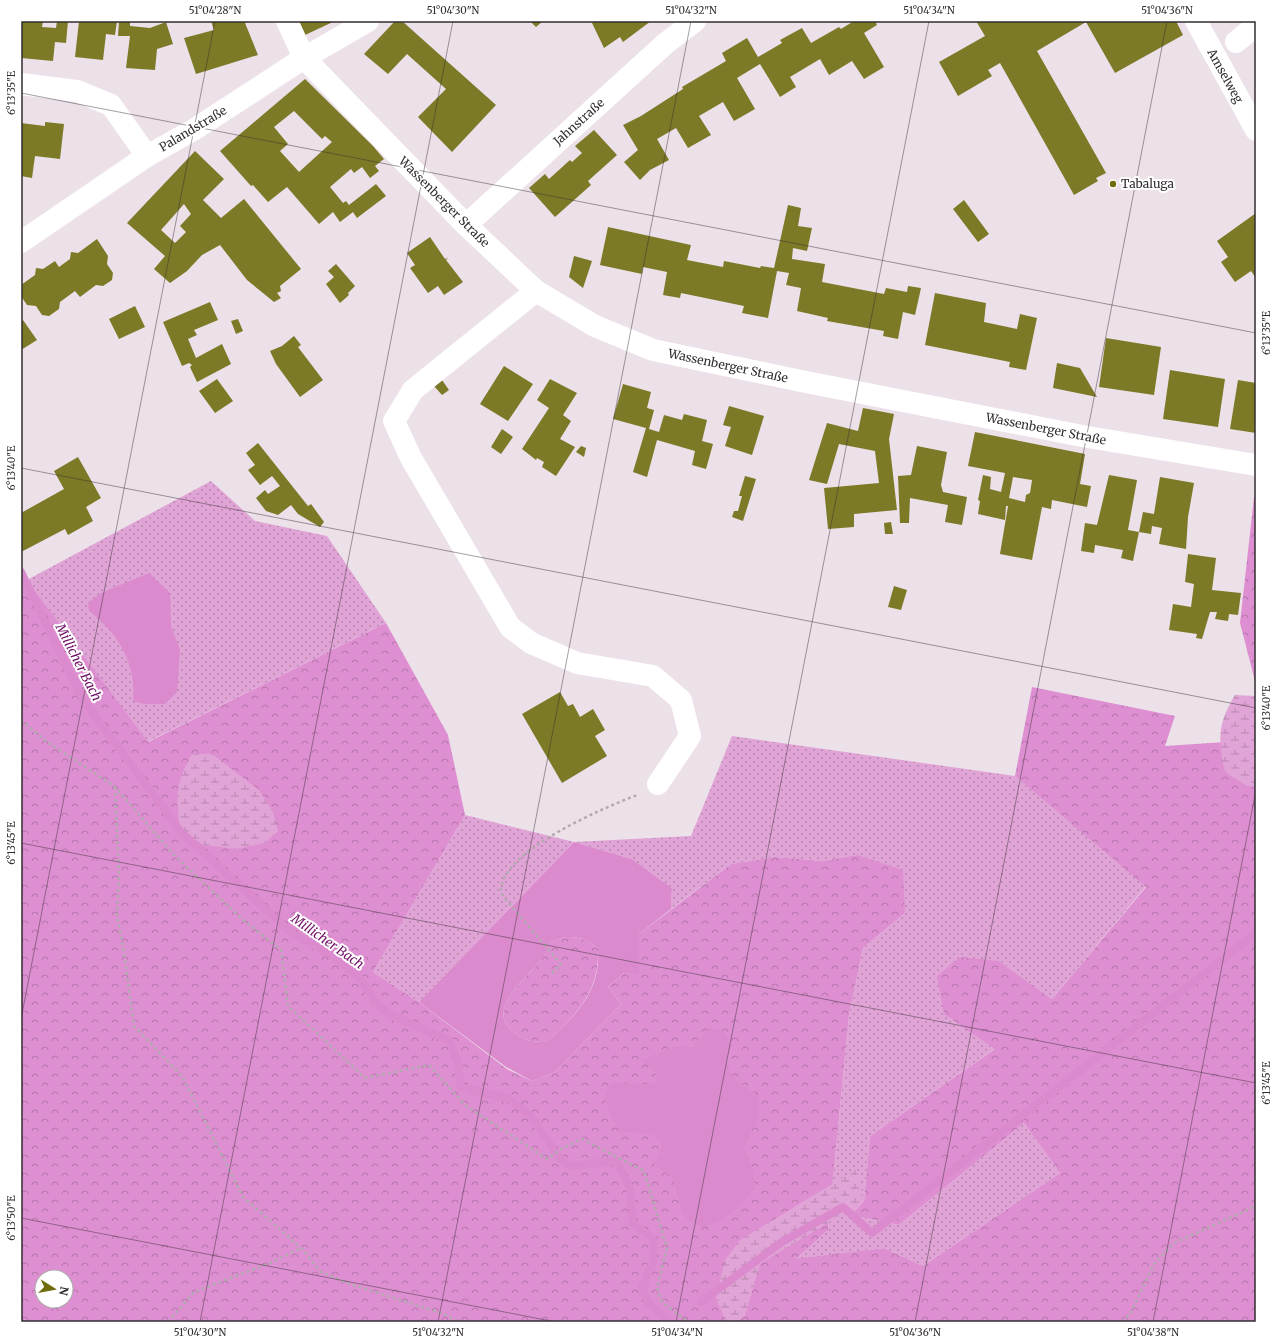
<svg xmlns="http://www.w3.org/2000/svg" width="1277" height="1343" viewBox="0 0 1277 1343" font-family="Merriweather,serif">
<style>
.grass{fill:url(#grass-dots)}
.forest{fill:url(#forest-crowns);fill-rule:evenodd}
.wetland{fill:url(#wetland-marsh)}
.water{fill:#db8bcd;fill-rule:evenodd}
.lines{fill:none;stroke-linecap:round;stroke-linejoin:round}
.stream{stroke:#db8bcd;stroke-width:8}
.building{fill:#7c7927;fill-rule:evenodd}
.path{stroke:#b3a9b0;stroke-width:2.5;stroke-dasharray:3 3;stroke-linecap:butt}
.minor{stroke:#fff;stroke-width:22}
.major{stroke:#fff;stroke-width:22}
.ticks{fill:none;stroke:#322d31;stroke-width:1;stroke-opacity:0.45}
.poi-dot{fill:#716d0c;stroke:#fff;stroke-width:1.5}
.labels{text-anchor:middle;stroke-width:4;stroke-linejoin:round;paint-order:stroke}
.street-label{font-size:12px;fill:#322d31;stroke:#fff}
.poi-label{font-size:12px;fill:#322d31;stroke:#fff;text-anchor:start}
.water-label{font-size:13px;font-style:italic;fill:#6e0e65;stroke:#fff}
.neatline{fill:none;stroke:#322d31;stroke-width:1.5}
.ticks-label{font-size:10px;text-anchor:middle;fill:#322d31}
</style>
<defs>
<pattern id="grass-dots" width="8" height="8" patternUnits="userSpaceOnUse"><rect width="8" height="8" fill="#e1a4d6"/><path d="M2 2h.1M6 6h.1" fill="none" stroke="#b786ae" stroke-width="1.8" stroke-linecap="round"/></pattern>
<pattern id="forest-crowns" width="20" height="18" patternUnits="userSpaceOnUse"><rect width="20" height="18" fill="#de8fd1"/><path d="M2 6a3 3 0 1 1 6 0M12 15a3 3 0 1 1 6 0" fill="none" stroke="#b575aa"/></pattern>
<pattern id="wetland-marsh" width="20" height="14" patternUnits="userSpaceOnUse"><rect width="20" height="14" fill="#e1a4d6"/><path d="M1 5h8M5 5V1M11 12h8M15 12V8" fill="none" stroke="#b786ae"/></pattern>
</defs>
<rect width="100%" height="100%" fill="#ece0e9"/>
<!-- grass -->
<path class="grass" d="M 211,481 L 255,521 L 327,536 L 386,623 L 147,742 L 27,580 Z
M 732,736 L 1015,776 L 1146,886 L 1052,999 L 999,961 L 944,1014 L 996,1048 L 870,1136 L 864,1201 L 851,1215 L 899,1225 L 1024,1123 L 1060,1173 L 923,1266 L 884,1248 L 795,1260 L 828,1230 L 849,1015 L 863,948 L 905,913 L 857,855 L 822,861 L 776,857 L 731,864 L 671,909 L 672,888 L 632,859 L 574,842 L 419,1002 L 373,972 L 465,815 L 574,842 L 691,836 Z"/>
<!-- forest -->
<path class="forest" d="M 1254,497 L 1256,497 L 1256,685 L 1240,623 Z
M 21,567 L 27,580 L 148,742 L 386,623 L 448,735 L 465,815 L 373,972 L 419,1002 L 507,1069 L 532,1081 L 555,1072 L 621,1004 L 608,987 L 624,973 L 639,973 L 639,934 L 731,864 L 776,857 L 822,861 L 857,855 L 903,870 L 905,913 L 863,948 L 849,1015 L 828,1230 L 796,1259 L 884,1248 L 923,1266 L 1060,1173 L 1024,1123 L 899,1225 L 851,1215 L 864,1201 L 870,1136 L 995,1049 L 944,1014 L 937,976 L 960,957 L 999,961 L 1052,999 L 1146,887 L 1015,776 L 1032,687 L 1175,716 L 1165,746 L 1256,740 L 1256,1322 L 21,1322 ZM 42,1277 L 66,1277 L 66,1301 L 42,1301 Z
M 566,937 C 580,937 588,939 598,949 C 600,991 576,1016 546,1042 C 533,1042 522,1040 512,1031 C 486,1009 526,978 540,961 C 544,955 547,948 550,942 Z"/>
<!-- wetland -->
<path class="wetland" d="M 1235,695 L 1256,696 L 1256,787 L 1247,786 L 1225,772 C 1218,739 1217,725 1235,695 Z
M 192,754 L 212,754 L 259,790 L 273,812 L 278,831 L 264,843 L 236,849 L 204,845 L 181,832 C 175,798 175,784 192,754 Z
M 857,1169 L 864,1201 L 760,1264 L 745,1316 L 737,1322 L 726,1322 L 716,1298 L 725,1260 L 740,1240 Z"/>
<!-- water -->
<path class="water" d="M 149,573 L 170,593 L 171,626 L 180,650 L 177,692 L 165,704 L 144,704 L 133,701 C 137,664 118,633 89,611 L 88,603 L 101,593 Z
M 574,842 L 632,859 L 672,888 L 671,909 L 639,934 L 639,973 L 624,973 L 608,987 L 621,1004 L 555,1072 L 532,1081 L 506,1067 L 419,1002 ZM 566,937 C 580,937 588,939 598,949 C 601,991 576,1016 546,1042 C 533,1042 522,1040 512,1031 C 486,1009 526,978 540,961 C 544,956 547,949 550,942 Z
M 710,1028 L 723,1031 L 732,1046 C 730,1051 727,1056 727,1061 C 725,1076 748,1088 759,1096 L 759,1115 L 744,1147 L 753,1170 L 755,1188 C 738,1207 725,1223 700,1227 L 687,1219 L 682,1211 L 674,1183 L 670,1176 L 654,1165 C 656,1160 659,1155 661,1150 C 666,1130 632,1133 620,1132 L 610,1114 L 604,1099 L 611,1083 L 655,1084 L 656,1073 L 642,1060 L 673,1047 L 692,1047 Z"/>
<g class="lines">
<!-- stream -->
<path class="stream" d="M 21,572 L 83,700 L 181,832 L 292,933 L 332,956 L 362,980 L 374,1001 L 390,1015 L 449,1040 L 459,1066 L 460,1087 L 509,1099 L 531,1116 L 560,1159 L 571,1166 L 616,1161 L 630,1188 L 633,1224 L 653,1238 L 653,1262 L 642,1287 L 648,1303 L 670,1322
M 701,1302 L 782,1242 L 843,1207 L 872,1233 L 1256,933"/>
</g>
<!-- building -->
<path class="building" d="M 21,21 L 43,21 L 42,27 L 56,28 L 57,21 L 68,21 L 66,43 L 55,42 L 53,61 L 21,58 Z
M 79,21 L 117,21 L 115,35 L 106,34 L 103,60 L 75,57 Z
M 119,21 L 130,21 L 130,26 L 150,28 L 166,22 L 173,44 L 157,49 L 155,70 L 126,68 L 130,36 L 118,36 Z
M 211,21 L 250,21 L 245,23 L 258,55 L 196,74 L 184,38 L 214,30 Z
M 299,21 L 335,21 L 305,35 Z
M 395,21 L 402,21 L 496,105 L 452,152 L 418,117 L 446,89 L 407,54 L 388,74 L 364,54 Z
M 530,21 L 543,21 L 536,27 Z
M 595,21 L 651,21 L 623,42 L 620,37 L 604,48 L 592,23 Z
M 854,21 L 875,21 L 877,25 L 864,33 L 884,67 L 864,79 L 852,61 L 829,75 L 820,59 L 790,77 L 796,87 L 780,97 L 760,64 L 737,78 L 755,109 L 734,121 L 723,102 L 699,116 L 711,135 L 688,148 L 676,128 L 657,139 L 669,160 L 650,170 L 640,180 L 624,162 L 638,150 L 623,125 L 641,116 L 683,89 L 682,87 L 726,61 L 722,53 L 747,38 L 758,57 L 782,43 L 780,40 L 802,28 L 811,43 L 839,27 L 841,29 Z
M 976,21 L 1176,21 L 1183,35 L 1115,73 L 1086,22 L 1037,51 L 1106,173 L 1096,178 L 1098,181 L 1074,195 L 1000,63 L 988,70 L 992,76 L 958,96 L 939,62 L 985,36 Z
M 305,79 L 373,146 L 384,159 L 375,166 L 379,171 L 370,178 L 362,167 L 354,173 L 351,169 L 330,187 L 343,203 L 346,201 L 349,205 L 376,184 L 386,196 L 357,218 L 353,212 L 340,222 L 333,212 L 319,224 L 287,187 L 268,202 L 253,185 L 251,186 L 220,151 ZM 294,111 L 322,139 L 325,136 L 332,142 L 299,172 L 280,151 L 288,144 L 274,127 Z
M 45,122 L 64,124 L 60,159 L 35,156 L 32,178 L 21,176 L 21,123 L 45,126 Z
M 594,130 L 617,155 L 588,181 L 591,185 L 555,217 L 529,188 L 545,174 L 549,179 L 570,160 L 572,162 L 582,153 L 575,146 Z
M 195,151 L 224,179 L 203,200 L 221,218 L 244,199 L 301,269 L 280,286 L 281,291 L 277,293 L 281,298 L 274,302 L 247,280 L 220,245 L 202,255 L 187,271 L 170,283 L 154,269 L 165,256 L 127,223 ZM 184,204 L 191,214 L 180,226 L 186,232 L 175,243 L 161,230 Z
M 964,200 L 989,234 L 978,242 L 953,209 Z
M 788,205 L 801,208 L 798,226 L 812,228 L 807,251 L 793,248 L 792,259 L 825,264 L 822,282 L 884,294 L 886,288 L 907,292 L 908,286 L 921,288 L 915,315 L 903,312 L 898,339 L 883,336 L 884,331 L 827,321 L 828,318 L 797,311 L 801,288 L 786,285 L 789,273 L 777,271 L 768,318 L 742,313 L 744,306 L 681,293 L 680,298 L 663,295 L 667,272 L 643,267 L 642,274 L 600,265 L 608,227 L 691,245 L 687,260 L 723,267 L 724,261 L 760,268 L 761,266 L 774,268 Z
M 1256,213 L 1256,278 L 1251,271 L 1235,282 L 1221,262 L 1228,257 L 1217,241 Z
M 430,237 L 445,259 L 448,258 L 446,260 L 463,282 L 444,295 L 438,286 L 428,293 L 410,268 L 415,265 L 407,253 Z
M 97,239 L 108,256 L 107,264 L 113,273 L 112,280 L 103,286 L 96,285 L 80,297 L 75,291 L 60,302 L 59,309 L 49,316 L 42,315 L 36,306 L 27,305 L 21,296 L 21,285 L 35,275 L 36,268 L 43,269 L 55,261 L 59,267 L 70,259 L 71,252 L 78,253 Z
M 574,256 L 592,261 L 583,288 L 569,277 Z
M 336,264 L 355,286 L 348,293 L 349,295 L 340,303 L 326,284 L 334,277 L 328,271 Z
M 935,293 L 986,303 L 984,322 L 1017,329 L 1020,314 L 1037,318 L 1026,370 L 1009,367 L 1010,362 L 925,345 Z
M 210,302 L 218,320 L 194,330 L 197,335 L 188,339 L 196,358 L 222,344 L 231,364 L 197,382 L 190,367 L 192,365 L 189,363 L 182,366 L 163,322 Z
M 135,306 L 145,327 L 119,339 L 109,319 Z
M 238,319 L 243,331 L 236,334 L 231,321 Z
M 23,320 L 37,340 L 21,350 L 21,322 Z
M 294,336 L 301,345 L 298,347 L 323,380 L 300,397 L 276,364 L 270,351 L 282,346 Z
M 1106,338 L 1161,347 L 1154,395 L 1099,387 Z
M 1057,363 L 1080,368 L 1097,397 L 1053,388 Z
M 504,366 L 533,384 L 508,421 L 480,404 Z
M 1170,370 L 1225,379 L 1218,427 L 1163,419 Z
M 217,379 L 233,401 L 215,413 L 199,391 Z
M 550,379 L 577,393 L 563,415 L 571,421 L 560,439 L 575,447 L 556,476 L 542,467 L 544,462 L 537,458 L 536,460 L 522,449 L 549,408 L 537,400 Z
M 442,380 L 449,390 L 442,395 L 434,386 Z
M 1238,380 L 1256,383 L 1256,433 L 1230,429 Z
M 623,384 L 651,392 L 647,408 L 654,410 L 649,429 L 659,432 L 664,415 L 682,420 L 684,414 L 707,420 L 702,441 L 713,444 L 706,469 L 692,465 L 695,451 L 657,440 L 647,477 L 633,472 L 646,428 L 613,419 Z
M 729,406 L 764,416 L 752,455 L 725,446 L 731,427 L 723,425 Z
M 863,408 L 894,414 L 889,439 L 897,510 L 854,514 L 854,527 L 828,529 L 824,488 L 879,483 L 875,451 L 839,444 L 827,484 L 809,480 L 827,423 L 858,431 Z
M 502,429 L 513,437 L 501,454 L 491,447 Z
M 975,432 L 1085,454 L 1080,484 L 1091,486 L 1087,507 L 1052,500 L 1051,509 L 1042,507 L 1032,560 L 1000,554 L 1008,506 L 1006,506 L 1005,520 L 978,514 L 980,501 L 978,500 L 983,475 L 991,477 L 990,489 L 1001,492 L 1005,473 L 968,466 ZM 1013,477 L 1032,480 L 1030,493 L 1026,495 L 1025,502 L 1009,498 Z
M 258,443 L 308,506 L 311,504 L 324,522 L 320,527 L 298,514 L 291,505 L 278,515 L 266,511 L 256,498 L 265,490 L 268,494 L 280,486 L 272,476 L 260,485 L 248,470 L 255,465 L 246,453 Z
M 581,446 L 586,448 L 584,457 L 576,452 Z
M 917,446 L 947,452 L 941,485 L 943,492 L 967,497 L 962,525 L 945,522 L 948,505 L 910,498 L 909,523 L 900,523 L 898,476 L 911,475 Z
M 78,457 L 101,498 L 86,507 L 93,521 L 68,535 L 65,529 L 21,552 L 21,513 L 64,489 L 54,471 Z
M 1109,475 L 1137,480 L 1128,530 L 1139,532 L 1133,561 L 1121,558 L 1123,550 L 1095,545 L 1094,553 L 1081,551 L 1085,523 L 1097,525 Z
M 745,476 L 756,479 L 743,521 L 732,517 L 734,511 L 738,511 L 742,496 L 739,496 Z
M 1160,477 L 1194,483 L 1188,517 L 1186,549 L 1159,544 L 1162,528 L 1152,526 L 1151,534 L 1139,532 L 1143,512 L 1154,514 Z
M 891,522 L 893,534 L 885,534 L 884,523 Z
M 1188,554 L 1216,558 L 1212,590 L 1241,593 L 1238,615 L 1229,614 L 1228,621 L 1215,619 L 1217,612 L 1210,612 L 1202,639 L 1196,638 L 1197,634 L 1169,630 L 1173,604 L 1191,607 L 1194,584 L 1185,582 Z
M 894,586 L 907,590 L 901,610 L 888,607 Z
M 560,692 L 568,706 L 573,704 L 580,717 L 593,709 L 605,730 L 595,736 L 607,756 L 562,783 L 522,714 Z"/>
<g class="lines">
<!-- path -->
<path class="path" d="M 21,720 L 46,741 L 115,787 L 174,855 L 242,919 L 281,950 L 288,1006 L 365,1078 L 429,1065 L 465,1105 L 547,1159 L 563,1148 L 582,1139 L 644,1171 L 667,1248 L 657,1288 L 662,1302 L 688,1322
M 115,787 L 119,875 L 117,915 L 124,952 L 134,1026 L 182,1076 L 243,1197 L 301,1248 L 321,1272 L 353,1285 L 444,1314 L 459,1322
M 552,973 L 561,964 L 507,901 C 505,898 501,894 501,891 C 500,851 606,807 637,795
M 168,1322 L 194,1292 L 275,1261 L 301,1248
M 1122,1322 L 1130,1314 L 1154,1264 L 1174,1243 L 1256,1206"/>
<!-- minor -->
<path class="minor" d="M 287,21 L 304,58 L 466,225 L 536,291 L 595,326 L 653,350 L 801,381 L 1082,436 L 1256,465
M 1196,21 L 1256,130
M 1236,42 L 1254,27
M 21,84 L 77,91 L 111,105 L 147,156
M 466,225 L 666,43 L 695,21
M 536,291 L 413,390 L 394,421 L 411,458 L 510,627 L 531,643 L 577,663 L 653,676 L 681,700 L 690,736 L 658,784"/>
<!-- major -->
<path class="major" d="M 21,242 L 147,156 L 195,129 L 304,58 L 368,21"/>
</g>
<!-- ticks -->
<path class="ticks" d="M 21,93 L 1256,333M 21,468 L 1256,708M 21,843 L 1256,1083M 21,1019 L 215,21M 21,1218 L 556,1322M 200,1322 L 453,21M 438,1322 L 691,21M 676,1322 L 929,21M 915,1322 L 1167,21M 1153,1322 L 1256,790"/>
<!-- markers -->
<circle class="poi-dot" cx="1113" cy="184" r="4"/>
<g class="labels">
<!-- street labels -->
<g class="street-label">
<text transform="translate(1225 76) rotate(61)" y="4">Amselweg</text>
<text transform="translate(579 122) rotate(-42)" y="4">Jahnstraße</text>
<text transform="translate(193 129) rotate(-31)" y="4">Palandstraße</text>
<text transform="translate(444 202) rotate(45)" y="4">Wassenberger Straße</text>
<text transform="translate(728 366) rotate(12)" y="4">Wassenberger Straße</text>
<text transform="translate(1046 429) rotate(11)" y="4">Wassenberger Straße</text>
</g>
<!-- poi labels -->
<g class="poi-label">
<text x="1121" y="188">Tabaluga</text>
</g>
<!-- water labels -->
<g class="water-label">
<text transform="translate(79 662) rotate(63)" y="5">Millicher Bach</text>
<text transform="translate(328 941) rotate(35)" y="5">Millicher Bach</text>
</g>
</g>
<!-- border -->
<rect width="1277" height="1343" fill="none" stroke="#ffffff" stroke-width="44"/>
<!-- north arrow -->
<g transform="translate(54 1289) rotate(101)"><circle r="19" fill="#ffffff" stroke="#adabad"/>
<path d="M0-3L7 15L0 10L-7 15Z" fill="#716d0c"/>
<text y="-6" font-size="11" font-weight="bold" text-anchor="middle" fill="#322d31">N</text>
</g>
<rect x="22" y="22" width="1233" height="1299" class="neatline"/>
<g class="ticks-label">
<text x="215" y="14">51°04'28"N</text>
<text x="453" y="14">51°04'30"N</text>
<text x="691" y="14">51°04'32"N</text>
<text x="929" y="14">51°04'34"N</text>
<text x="1167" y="14">51°04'36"N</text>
<text transform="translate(11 93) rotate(-90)" y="4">6°13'35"E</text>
<text transform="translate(1266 333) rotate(-90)" y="4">6°13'35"E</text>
<text transform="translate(11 468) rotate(-90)" y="4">6°13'40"E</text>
<text transform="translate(1266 708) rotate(-90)" y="4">6°13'40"E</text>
<text transform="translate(11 843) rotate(-90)" y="4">6°13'45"E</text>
<text transform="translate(1266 1083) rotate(-90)" y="4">6°13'45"E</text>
<text transform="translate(11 1218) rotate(-90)" y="4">6°13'50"E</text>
<text x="200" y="1336">51°04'30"N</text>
<text x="438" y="1336">51°04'32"N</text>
<text x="677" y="1336">51°04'34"N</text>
<text x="915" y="1336">51°04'36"N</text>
<text x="1153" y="1336">51°04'38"N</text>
</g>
</svg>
